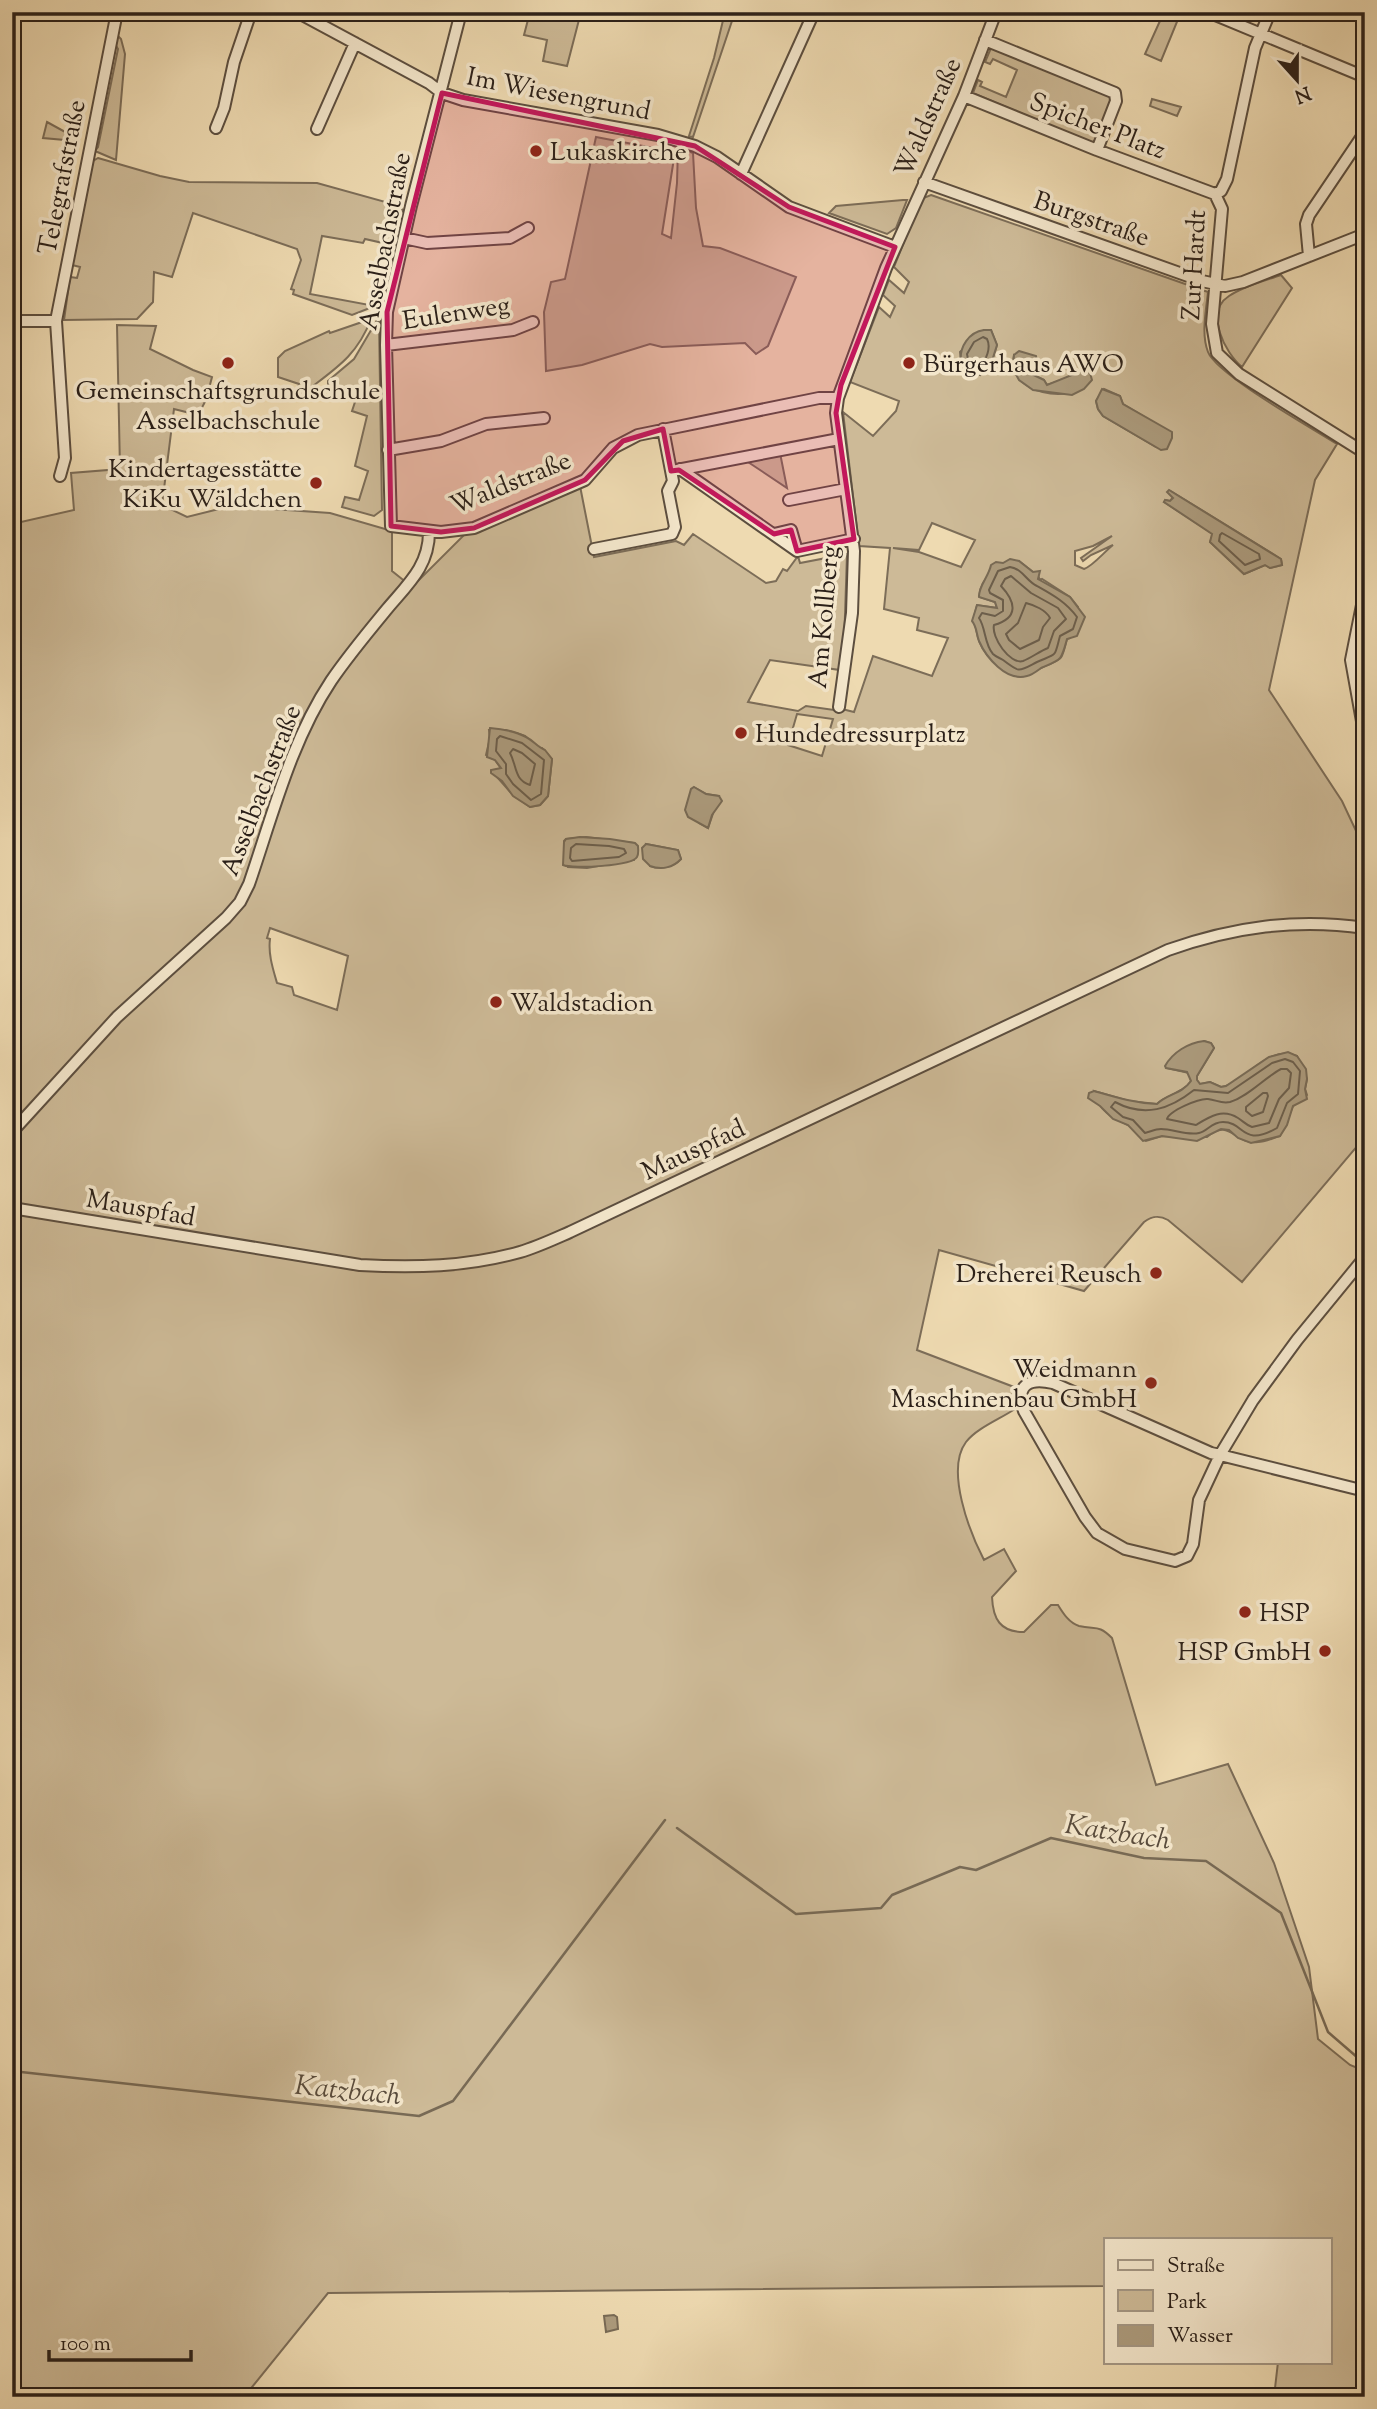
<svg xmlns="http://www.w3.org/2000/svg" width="1377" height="2409" viewBox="0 0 1377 2409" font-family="'Sorts Mill Goudy',serif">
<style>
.green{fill:#cdba97;stroke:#7c6d58;stroke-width:2;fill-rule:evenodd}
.water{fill:#ac9b7d;stroke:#786a55;stroke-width:2}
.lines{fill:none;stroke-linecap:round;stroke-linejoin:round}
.shore{stroke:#6c5e4b;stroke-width:2}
.stream{stroke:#786a55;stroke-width:2.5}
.minor-casing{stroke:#5c4e3f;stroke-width:14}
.minor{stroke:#f4e7cc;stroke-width:10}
.marked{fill:#c2185b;fill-opacity:0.2;stroke:#c2185b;stroke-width:5;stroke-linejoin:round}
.poi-dot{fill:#8f2418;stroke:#f4e7cc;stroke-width:2.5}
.labels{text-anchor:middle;stroke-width:7;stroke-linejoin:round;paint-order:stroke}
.street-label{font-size:26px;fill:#2b2019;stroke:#f4e7cc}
.poi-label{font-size:26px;fill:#2b2019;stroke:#f4e7cc;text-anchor:start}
.water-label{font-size:28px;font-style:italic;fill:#584b3c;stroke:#f4e7cc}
</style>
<rect width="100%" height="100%" fill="#eedab1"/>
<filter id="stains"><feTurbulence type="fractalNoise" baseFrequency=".00286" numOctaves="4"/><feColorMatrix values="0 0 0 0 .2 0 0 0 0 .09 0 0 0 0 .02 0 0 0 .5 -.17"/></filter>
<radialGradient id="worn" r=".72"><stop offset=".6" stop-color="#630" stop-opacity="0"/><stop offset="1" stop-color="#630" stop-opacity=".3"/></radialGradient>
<!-- green -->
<path class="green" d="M 530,12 L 581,12 L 567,66 L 543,61 L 547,40 L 524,35 Z
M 725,12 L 735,12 L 693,137 L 689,136 L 714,58 Z
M 1164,12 L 1181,12 L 1161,61 L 1145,54 Z
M 117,35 L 121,39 L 125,54 L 116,160 L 95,151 L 98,147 L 118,49 L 115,44 Z
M 991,48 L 1112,97 L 1097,139 L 1093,142 L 1089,142 L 973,93 L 978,80 L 982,82 L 980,86 L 1006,97 L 1017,70 L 993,59 L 990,64 L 985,62 Z
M 1152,99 L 1181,107 L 1177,116 L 1150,106 Z
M 47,122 L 78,139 L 76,141 L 43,138 Z
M 596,137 L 675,152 L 662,234 L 671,238 L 677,183 L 678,147 L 693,153 L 696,208 L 703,246 L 720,248 L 796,277 L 768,346 L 756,354 L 745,343 L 662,347 L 650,344 L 582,365 L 546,371 L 544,312 L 551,282 L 565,279 Z
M 98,158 L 160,176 L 189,182 L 317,183 L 400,206 L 404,213 L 396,246 L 365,239 L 363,243 L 322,236 L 310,294 L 375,306 L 352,315 L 293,294 L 294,290 L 291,289 L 301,260 L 297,249 L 193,213 L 172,277 L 154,272 L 153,302 L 137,319 L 64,320 L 70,277 L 77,278 L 80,267 L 72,265 L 93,161 Z
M 931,195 L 1208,292 C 1206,311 1201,334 1208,352 C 1217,375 1312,428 1337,444 L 1315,480 L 1269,690 L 1342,801 L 1365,850 L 1365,1137 L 1242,1282 L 1168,1220 C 1159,1215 1152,1216 1144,1222 L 1084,1291 L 939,1250 L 917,1350 L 1014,1387 L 1012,1397 L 1015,1409 C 1000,1419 977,1428 966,1442 C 945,1470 970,1533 984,1560 L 1004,1549 L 1016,1571 L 992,1597 C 993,1619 1000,1632 1024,1632 L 1051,1605 L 1058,1605 C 1063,1613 1069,1623 1079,1626 C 1096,1630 1098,1624 1112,1638 L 1156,1785 L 1228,1764 L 1274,1863 L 1309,1967 L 1318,2039 L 1350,2065 L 1365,2071 L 1365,2397 L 1274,2397 L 1278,2362 L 1330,2362 L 1330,2239 L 1106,2239 L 1106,2286 L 328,2293 L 244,2397 L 12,2397 L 12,524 L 74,510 L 71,473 L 120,469 L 117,325 L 156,326 L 150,349 L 193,370 L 212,377 L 206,400 L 198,415 L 174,409 L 162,505 L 187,517 L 231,506 L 330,513 L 392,531 L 392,571 L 412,587 L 464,535 L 580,486 L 594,557 L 676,541 L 684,545 L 693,534 L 766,583 L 776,581 L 783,569 L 787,571 L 798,556 L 800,563 L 847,554 L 844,645 L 840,670 L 770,660 L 748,702 L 798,711 L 806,706 L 834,710 L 842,709 L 854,712 L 873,656 L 932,676 L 948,638 L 917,630 L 919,618 L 884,609 L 890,548 L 859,546 L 843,412 L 873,436 L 896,411 L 899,401 L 850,382 L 879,307 L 890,317 L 895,306 L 883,295 L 889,280 L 904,293 L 909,282 L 894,267 L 921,199 ZM 984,330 L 991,330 L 997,345 L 991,364 L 980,375 L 961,362 L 960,352 ZM 1014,355 L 1035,364 L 1021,363 C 1025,373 1034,375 1044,380 L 1047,385 L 1071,377 L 1079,371 L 1090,381 C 1074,405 1005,395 1014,355 ZM 1104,389 L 1120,396 L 1123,404 L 1168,431 L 1156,447 L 1103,416 L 1098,409 L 1096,401 ZM 1169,490 L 1281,559 L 1282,565 L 1270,568 L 1265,565 L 1244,574 L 1210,542 L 1213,534 L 1164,502 L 1166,500 L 1170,501 L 1173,497 ZM 932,523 L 975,540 L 961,567 L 919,552 L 893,548 L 919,550 ZM 1112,536 L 1081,558 L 1083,561 L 1091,555 L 1113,545 C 1104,552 1093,566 1084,569 L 1075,565 L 1075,551 L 1093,546 ZM 1019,561 L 1038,576 L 1040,580 L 1042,579 L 1070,597 L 1078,607 L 1070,638 L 1067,639 C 1061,663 1063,658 1041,668 C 1018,680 1019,680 998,665 C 989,658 984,653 979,641 C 976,633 977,627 973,621 L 977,605 L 997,608 L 995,602 L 980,597 C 978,575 1002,568 1019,561 ZM 797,714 L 833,719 L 822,756 L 788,745 ZM 489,730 L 506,730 L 525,736 L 538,748 L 542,748 L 552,759 L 548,796 L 540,805 L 530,807 L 513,795 L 497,777 L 500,767 L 495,760 L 486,755 L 490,738 ZM 695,788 L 706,794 L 719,796 L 708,828 L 699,823 ZM 586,837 L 633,843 L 634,860 L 587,868 L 568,867 L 564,852 L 564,841 L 566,839 ZM 646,844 L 678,850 L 681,859 C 673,867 661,870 650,866 ZM 270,928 L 348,956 L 337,1010 L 294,995 L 292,987 L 277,983 C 273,969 268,954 270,939 L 267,938 ZM 1204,1041 L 1211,1043 L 1214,1048 L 1197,1076 L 1197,1080 L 1200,1084 L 1210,1082 L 1221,1087 L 1226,1086 C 1249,1077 1270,1044 1297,1056 L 1307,1079 L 1305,1089 L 1307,1095 L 1293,1106 L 1280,1136 C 1273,1138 1265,1142 1258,1142 C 1234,1145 1230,1117 1207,1137 L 1162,1136 L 1146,1141 C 1140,1136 1135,1128 1128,1125 C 1111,1117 1099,1111 1094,1091 L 1129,1101 L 1157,1104 C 1167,1094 1182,1094 1191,1081 L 1189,1073 L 1167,1068 Z
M 903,200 L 907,200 L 896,228 L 887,234 L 829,213 L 836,206 Z
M 1281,275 L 1292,288 L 1242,367 C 1225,353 1204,312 1229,296 C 1244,286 1264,281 1281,275 Z
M 371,319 C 356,359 331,371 300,396 L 296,396 L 299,384 L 278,377 L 278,358 L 285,351 L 329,331 L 330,333 Z
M 377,320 L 379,322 L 382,510 L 374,516 L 342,507 L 345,497 L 359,500 L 368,471 L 355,466 L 367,416 L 352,411 L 355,402 L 328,389 L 328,381 L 354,359 Z
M 780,453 L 787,488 L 745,460 Z"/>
<!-- water -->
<path class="water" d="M 984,330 L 991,330 L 997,345 L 991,364 L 980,375 L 961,362 C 959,347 969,332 984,330 Z
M 1019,351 L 1036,356 L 1037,362 L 1035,364 L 1021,363 L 1021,365 L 1025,371 L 1044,380 L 1047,385 L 1084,370 L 1090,373 L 1092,380 L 1084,389 L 1072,395 L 1033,390 L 1019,380 L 1013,369 L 1014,355 Z
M 1102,389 L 1120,396 L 1123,404 L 1172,432 L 1172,438 L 1167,449 L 1161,450 L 1103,416 L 1098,409 L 1096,401 Z
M 1169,490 L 1281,559 L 1282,565 L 1270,568 L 1265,565 L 1244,574 L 1210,542 L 1212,534 L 1164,502 L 1165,500 L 1170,501 L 1173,498 L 1167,492 Z
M 1010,559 L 1019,561 L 1033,572 L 1040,571 L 1038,579 L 1070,597 L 1085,617 L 1077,636 L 1067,639 C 1061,661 1062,659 1041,668 C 1037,671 1032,675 1027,676 C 1006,682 986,657 979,641 C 976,633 977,627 972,621 L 977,605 L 997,608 L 995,602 L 979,597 C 978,587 989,576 991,565 L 996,562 L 1003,563 Z
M 490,728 C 502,729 515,731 526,737 C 534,741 537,747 545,750 L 552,759 L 548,796 L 540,805 L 530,807 L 513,796 L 502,781 L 491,773 L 491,770 L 501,768 L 495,760 L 487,757 Z
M 694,787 L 706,794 L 719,796 L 722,801 L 712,815 L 708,828 L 688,817 L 685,810 L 691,789 Z
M 580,837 L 610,839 L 635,843 L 638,846 C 638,849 639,854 637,857 C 632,866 573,869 563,865 L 564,842 L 566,839 Z
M 646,844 L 678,850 L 681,859 C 673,868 661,870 650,866 L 643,859 L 642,848 Z
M 1204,1041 L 1211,1043 L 1214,1048 L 1197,1076 L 1197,1080 L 1200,1084 L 1210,1082 L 1221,1087 L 1226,1086 L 1269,1057 L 1288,1052 L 1297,1056 L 1306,1069 L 1307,1079 L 1305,1089 L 1307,1099 L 1293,1106 L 1287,1125 L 1280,1136 L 1251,1143 L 1238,1138 L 1229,1130 L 1221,1129 L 1197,1141 L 1162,1136 L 1143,1141 L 1128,1125 L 1113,1119 L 1100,1106 L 1088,1098 L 1089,1093 L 1094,1091 C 1115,1097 1134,1103 1157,1104 C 1167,1094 1182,1094 1191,1081 L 1187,1072 L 1166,1068 L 1165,1066 C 1173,1052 1188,1043 1204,1041 Z
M 614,2315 L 617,2317 L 618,2329 L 606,2332 L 604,2316 Z"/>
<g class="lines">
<!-- shore -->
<path class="shore" d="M 983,337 L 987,339 C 991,347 987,361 979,365 L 968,359 L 967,354 L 974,342 Z
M 1222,533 L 1259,554 L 1260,559 L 1245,565 L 1219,541 L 1220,535 Z
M 1010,567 C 1023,569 1026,581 1037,586 C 1053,595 1066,602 1077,617 L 1073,629 L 1060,636 C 1054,658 1058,653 1037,662 C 1018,672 1020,673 1003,660 C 1000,658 996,657 993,654 C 984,644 986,628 979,618 L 982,613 L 995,616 L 1003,611 L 1003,600 L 990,593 L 989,590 L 998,571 Z
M 1011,576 L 1031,593 L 1058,608 L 1066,619 L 1054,631 L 1048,648 C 1040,651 1031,658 1023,661 C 1010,665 991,637 994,625 C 1019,618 1016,602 1001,586 L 1005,579 Z
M 1026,603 C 1034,605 1046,610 1050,618 L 1043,627 L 1039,640 L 1020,649 L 1009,640 L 1006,634 L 1018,623 Z
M 500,736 L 522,743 L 544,760 L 541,794 L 531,800 L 513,784 L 506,774 L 506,764 L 496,751 L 497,739 Z
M 513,749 L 522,753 L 535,764 L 530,785 C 514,780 517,766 510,753 Z
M 576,844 L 609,846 L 624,849 L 626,853 L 619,857 L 572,861 L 570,858 L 571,848 Z
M 1285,1059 L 1293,1062 L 1300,1071 L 1298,1094 L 1287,1103 L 1277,1128 C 1242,1148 1245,1122 1223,1122 C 1211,1122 1208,1131 1199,1133 C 1187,1136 1173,1129 1161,1129 C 1155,1129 1150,1132 1145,1133 L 1133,1120 L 1123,1117 L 1111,1107 L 1115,1102 C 1145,1118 1170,1109 1194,1090 L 1228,1093 L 1272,1063 Z
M 1281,1069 L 1287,1069 L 1291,1073 L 1289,1088 L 1279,1099 L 1269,1123 L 1252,1127 C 1246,1125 1243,1121 1238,1118 C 1222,1108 1209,1117 1196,1125 L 1167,1119 C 1169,1111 1199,1098 1208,1099 C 1217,1100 1221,1104 1230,1102 C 1249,1096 1264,1078 1281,1069 Z
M 1263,1093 L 1267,1093 L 1268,1096 L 1263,1112 L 1252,1116 L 1246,1111 L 1246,1107 Z"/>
<!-- stream -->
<path class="stream" d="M 677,1828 L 796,1914 L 881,1908 L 892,1895 L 960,1867 L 976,1870 L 1051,1838 L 1144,1858 L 1206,1861 L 1281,1913 L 1328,2032 L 1365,2064
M 12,2071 L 419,2116 L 453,2101 L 665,1820"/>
<!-- minor casing -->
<g class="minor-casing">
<path id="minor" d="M 297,12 L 429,83 L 442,93 L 463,100 L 658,135 L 695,146 L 717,157 L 789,207 L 895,247
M 461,12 L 411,206 L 387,312 L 386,345 L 391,526 L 441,532 L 474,528 L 585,480 L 613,448 L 638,435 L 819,398 L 838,398
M 1208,12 L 1365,77
M 985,40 L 1115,93 L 1116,101 L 1097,150
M 964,96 L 1097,150 L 1215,194
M 216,128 L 224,108 L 234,62 L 251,12
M 317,129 L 355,43
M 741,174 L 814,12
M 924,182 L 1202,281 L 1225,286 L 1243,282 L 1365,234
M 1215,194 L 1222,209 L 1212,324 L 1217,353 L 1239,374 L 1365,453
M 1215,194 L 1221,191 L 1227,179 L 1255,48 L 1270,12
M 404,238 L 427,243 L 510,238 L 528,228
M 1309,256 L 1306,224 L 1309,215 L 1365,132
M 12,321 L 56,321
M 386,345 L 513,330 L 533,322
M 388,450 L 441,441 L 486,424 L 544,418
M 680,469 L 797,551 L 854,539
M 677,470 L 839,439
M 60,476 L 65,458 L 56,321 L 117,12
M 789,500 L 846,489
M 774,534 L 791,530 L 797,551
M 594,549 L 672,534 L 675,527 L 668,491 L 673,481 L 663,429
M 1365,590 L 1351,660 L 1365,738
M 839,707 L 852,613 L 854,551 L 836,413 L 838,398 L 886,268 L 964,96 L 996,12
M 12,1132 L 117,1017 L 226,918 L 240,902 L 249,884 C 272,817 291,741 331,681 C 348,656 368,632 387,609 C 408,584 429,566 429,532
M 12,1208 L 360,1265 C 414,1268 467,1267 520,1252 C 537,1247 554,1239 570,1232 L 1168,950 C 1233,927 1296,918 1365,928
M 1365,1257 L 1297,1340 L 1253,1400 L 1220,1455 L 1199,1500 L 1193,1544 L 1187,1556 L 1175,1561 L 1125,1549 L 1097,1533 L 1085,1517 L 1024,1411 C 1015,1384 1029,1378 1053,1383 L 1211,1453 L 1220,1455 L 1365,1491"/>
</g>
<!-- minor -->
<use href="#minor" class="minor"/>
</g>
<!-- marked area -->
<path class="marked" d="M 442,93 L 695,146 L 789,207 L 895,247 L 841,385 L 836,413 L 854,539 L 797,551 L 791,530 L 774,534 L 679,470 L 671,471 L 663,429 L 623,441 L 585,480 L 474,528 L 441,532 L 391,526 L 387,312 Z"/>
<!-- markers -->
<g class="poi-dot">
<circle cx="536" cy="151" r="7"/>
<circle cx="228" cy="363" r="7"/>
<circle cx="909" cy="363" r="7"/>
<circle cx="316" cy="483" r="7"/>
<circle cx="741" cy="733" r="7"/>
<circle cx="496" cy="1002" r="7"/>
<circle cx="1156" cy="1273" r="7"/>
<circle cx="1151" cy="1383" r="7"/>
<circle cx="1245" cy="1612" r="7"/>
<circle cx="1325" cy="1651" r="7"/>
</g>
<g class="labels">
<!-- street labels -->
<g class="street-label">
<text transform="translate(559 93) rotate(11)" y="9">Im Wiesengrund</text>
<text transform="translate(927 117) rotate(-66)" y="9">Waldstraße</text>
<text transform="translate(1098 125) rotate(21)" y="9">Spicher Platz</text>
<text transform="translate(61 177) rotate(-79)" y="9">Telegrafstraße</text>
<text transform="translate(1092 218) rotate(19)" y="9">Burgstraße</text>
<text transform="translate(384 241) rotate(-79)" y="9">Asselbachstraße</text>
<text transform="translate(1193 265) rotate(-87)" y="9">Zur Hardt</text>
<text transform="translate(456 312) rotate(-9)" y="9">Eulenweg</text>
<text transform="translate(510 482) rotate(-22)" y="9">Waldstraße</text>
<text transform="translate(823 617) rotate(-85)" y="9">Am Kollberg</text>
<text transform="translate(260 790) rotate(-69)" y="9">Asselbachstraße</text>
<text transform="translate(693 1149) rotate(-25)" y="9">Mauspfad</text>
<text transform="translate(141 1207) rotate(10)" y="9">Mauspfad</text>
</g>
<!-- poi labels -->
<g class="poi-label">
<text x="550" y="160">Lukaskirche</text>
<text x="923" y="372">Bürgerhaus AWO</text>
<text x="228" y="399" text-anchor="middle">Gemeinschaftsgrundschule<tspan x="228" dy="30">Asselbachschule</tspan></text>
<text x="302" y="477" text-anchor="end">Kindertagesstätte<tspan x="302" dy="30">KiKu Wäldchen</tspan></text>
<text x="755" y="742">Hundedressurplatz</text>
<text x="510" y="1011">Waldstadion</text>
<text x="1142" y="1282" text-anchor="end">Dreherei Reusch</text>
<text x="1137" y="1377" text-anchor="end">Weidmann<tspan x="1137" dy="30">Maschinenbau GmbH</tspan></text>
<text x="1259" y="1621">HSP</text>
<text x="1311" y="1660" text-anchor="end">HSP GmbH</text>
</g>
<!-- water labels -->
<g class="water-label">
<text transform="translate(1118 1831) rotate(9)" y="10">Katzbach</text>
<text transform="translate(348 2089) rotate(6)" y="10">Katzbach</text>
</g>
</g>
<!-- margin -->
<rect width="1377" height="2409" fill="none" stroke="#eedab1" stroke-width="42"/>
<rect x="14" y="14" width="1349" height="2381" fill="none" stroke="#2b2019" stroke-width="3.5"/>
<rect x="21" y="21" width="1335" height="2367" fill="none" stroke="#2b2019" stroke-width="2"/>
<!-- legend -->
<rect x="1104" y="2238" width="228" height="126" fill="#f4e7cc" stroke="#a49784" stroke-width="2"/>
<rect x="1118" y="2260" width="35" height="10" fill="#f4e7cc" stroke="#a49784" stroke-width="2"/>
<text x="1167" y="2272" font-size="21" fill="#2b2019">Straße</text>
<rect x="1118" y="2290" width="35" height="21" fill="#cdba97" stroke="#a49784" stroke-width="2"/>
<text x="1167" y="2308" font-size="21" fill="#2b2019">Park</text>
<rect x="1118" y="2325" width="35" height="21" fill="#ac9b7d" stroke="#a49784" stroke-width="2"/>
<text x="1167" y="2342" font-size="21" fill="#2b2019">Wasser</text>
<!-- north arrow -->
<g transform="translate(1297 80) rotate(159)" stroke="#f4e7cc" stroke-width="5" paint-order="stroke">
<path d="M0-5L12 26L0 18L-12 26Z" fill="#2b2019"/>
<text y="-10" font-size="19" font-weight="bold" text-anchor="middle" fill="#2b2019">N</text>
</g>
<!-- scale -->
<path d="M49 2350v10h142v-10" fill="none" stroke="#2b2019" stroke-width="3.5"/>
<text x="60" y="2350" font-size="21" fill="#2b2019" stroke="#f4e7cc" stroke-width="5" paint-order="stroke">100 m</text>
<rect width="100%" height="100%" filter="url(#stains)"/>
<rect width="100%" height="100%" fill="url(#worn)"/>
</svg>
